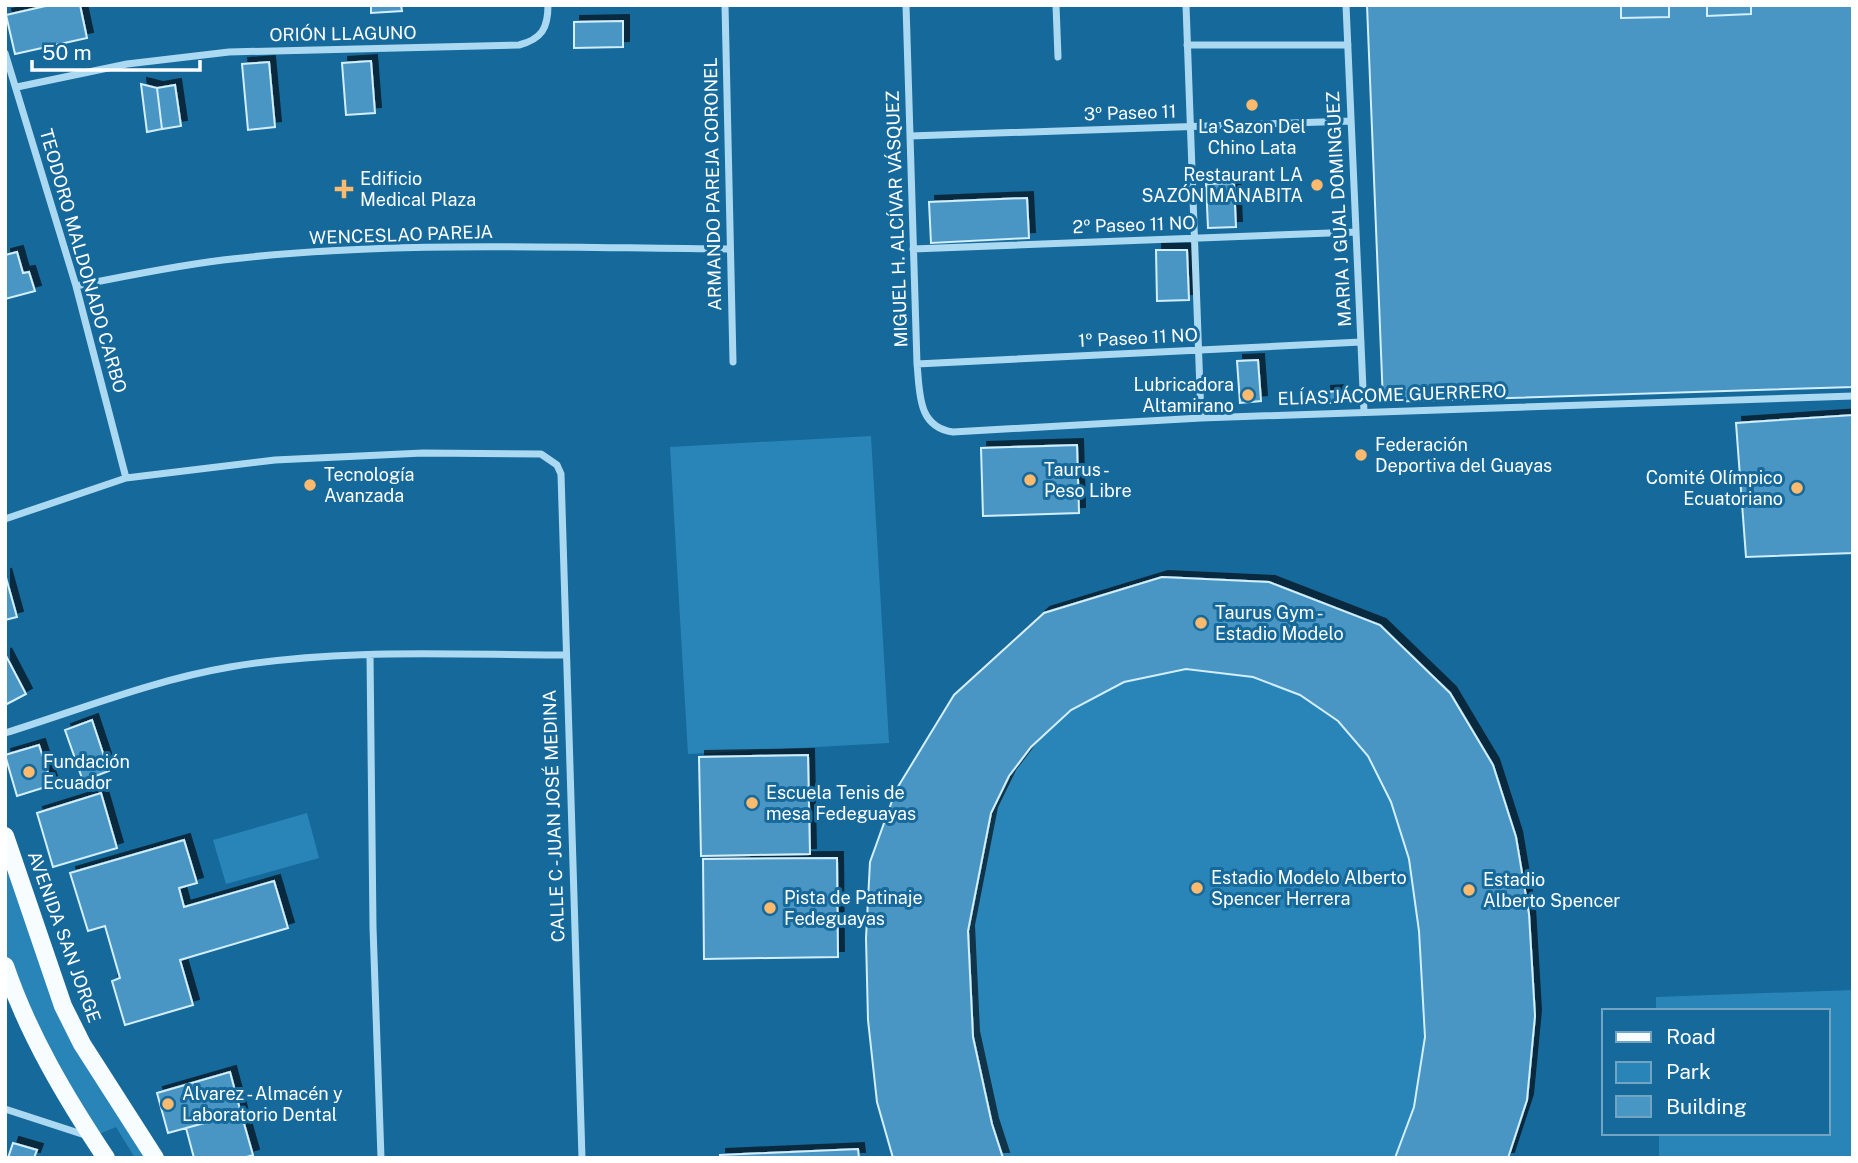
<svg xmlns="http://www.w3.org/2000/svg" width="1858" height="1163" viewBox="0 0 1858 1163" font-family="'Public Sans',sans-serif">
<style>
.green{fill:#2985b8}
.building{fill:#4896c4;stroke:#d3eefc;stroke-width:2;filter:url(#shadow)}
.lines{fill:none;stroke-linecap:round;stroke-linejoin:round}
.minor{stroke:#acd9f2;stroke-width:7}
.primary{stroke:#f7fcff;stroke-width:18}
.poi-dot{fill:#ffba6d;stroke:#16699b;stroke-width:2.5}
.labels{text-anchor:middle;stroke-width:6;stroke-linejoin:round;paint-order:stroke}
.street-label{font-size:18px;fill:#fff;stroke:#16699b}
.poi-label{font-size:18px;fill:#fff;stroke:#16699b;text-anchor:start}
</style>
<defs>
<filter id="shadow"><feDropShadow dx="6" dy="-6" stdDeviation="0" flood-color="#0009"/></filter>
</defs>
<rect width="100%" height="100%" fill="#16699b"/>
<!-- green -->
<path class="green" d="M 871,436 L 889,743 L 688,754 L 670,447 Z
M 1162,577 L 1269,582 L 1380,625 L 1450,693 L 1493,765 L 1516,837 L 1529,914 L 1535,1016 L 1527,1100 L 1508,1158 L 893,1158 L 877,1102 L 868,1020 L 870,862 L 896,790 L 954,695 L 1044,613 Z
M 307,813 L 319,858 L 226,884 L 213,840 Z
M 5,836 L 48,965 L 149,1158 L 135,1158 L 116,1127 L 92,1137 L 5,966 Z
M 1853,990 L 1853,1158 L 1659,1158 L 1659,1133 L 1828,1133 L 1828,1011 L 1656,1011 L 1656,997 Z"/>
<!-- building -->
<path class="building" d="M 50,5 L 80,5 L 87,38 L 15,54 L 6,15 Z
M 371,5 L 401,5 L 402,11 L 371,13 Z
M 1367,5 L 1853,5 L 1853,387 L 1383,402 Z
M 1621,5 L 1669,5 L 1669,17 L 1621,18 Z
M 1707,5 L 1751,5 L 1751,14 L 1707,16 Z
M 623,21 L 623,47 L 574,48 L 574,22 Z
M 371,61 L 375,113 L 346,115 L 342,63 Z
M 269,62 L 275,127 L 248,130 L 242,64 Z
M 141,84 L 157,88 L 162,129 L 147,132 Z
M 175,85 L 181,126 L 162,129 L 157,88 Z
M 1234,183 L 1236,227 L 1208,228 L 1206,184 Z
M 1027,198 L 1029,238 L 931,243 L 929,202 Z
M 1156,250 L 1187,250 L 1189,300 L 1157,301 Z
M 17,252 L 23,273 L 29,272 L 35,291 L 5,299 L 5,255 Z
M 1258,360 L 1261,401 L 1240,403 L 1237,361 Z
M 1340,391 L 1340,403 L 1326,403 L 1325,392 Z
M 1853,415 L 1853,553 L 1746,557 L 1736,423 Z
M 1077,445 L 1079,513 L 983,516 L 981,448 Z
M 5,574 L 17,617 L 5,620 Z
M 1162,577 L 1269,582 L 1380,625 L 1450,693 L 1493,765 L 1516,837 L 1529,914 L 1535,1016 L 1527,1100 L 1508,1158 L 1395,1158 L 1414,1107 L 1425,1037 L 1419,931 L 1409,859 L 1391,802 L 1368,756 L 1338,721 L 1300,695 L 1253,677 L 1186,669 L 1124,682 L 1071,710 L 1031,747 L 1009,776 L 991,813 L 968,931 L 973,1037 L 992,1124 L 1003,1158 L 893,1158 L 877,1102 L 868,1020 L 866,938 L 870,862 L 896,790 L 954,695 L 1044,613 Z
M 5,654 L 26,694 L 5,705 Z
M 92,720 L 109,771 L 83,781 L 65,730 Z
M 39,745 L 52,785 L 17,796 L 5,755 Z
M 808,755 L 810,854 L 701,856 L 699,757 Z
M 101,793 L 117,848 L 53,867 L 37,813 Z
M 184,840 L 197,883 L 179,888 L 184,907 L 274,881 L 288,928 L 180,960 L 193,1005 L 125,1025 L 112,981 L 120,978 L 105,926 L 88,931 L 70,873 Z
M 837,858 L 838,957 L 704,959 L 703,859 Z
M 230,1072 L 241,1113 L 168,1133 L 157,1093 Z
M 241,1113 L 253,1155 L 243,1158 L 194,1158 L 186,1128 Z
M 13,1143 L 37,1150 L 34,1158 L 8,1158 Z
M 858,1149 L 859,1158 L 720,1158 L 720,1155 Z"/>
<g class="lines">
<!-- minor -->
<path class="minor" d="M 725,5 L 733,362
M 906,5 L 917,364 C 920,392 917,427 953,432 L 1201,418 L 1853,396
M 1056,5 L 1058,57
M 1186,5 L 1201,418
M 1346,5 L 1364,412
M 1187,45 L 1348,45
M 5,53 L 76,286 L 126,478
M 17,87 L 127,64 L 229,52 L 519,45 C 542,39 548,28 548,5
M 910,136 L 1351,121
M 913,249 L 1356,232
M 76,286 C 125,276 174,266 223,260 C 391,240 561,248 729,249
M 917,364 L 1361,342
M 5,519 L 126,478 L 275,460 L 423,453 L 541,454 L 557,465 L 561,474 L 582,1158
M 370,655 L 373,927 L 381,1158
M 5,733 C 79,710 153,680 230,667 C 340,648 454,655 565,655
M 5,1109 L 88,1136"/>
<!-- primary -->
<path class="primary" d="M 5,836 L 63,1006 L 82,1044 L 155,1158
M 5,966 C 28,1034 66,1098 106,1158"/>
</g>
<!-- markers -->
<g class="poi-dot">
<circle cx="1252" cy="105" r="7"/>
<circle cx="1317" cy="185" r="7"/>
<path d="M340.5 178.5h7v7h7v7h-7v7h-7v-7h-7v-7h7z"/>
<circle cx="1248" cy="395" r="7"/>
<circle cx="1361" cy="455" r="7"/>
<circle cx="1030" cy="480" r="7"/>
<circle cx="310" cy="485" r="7"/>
<circle cx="1797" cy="488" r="7"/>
<circle cx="1201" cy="623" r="7"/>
<circle cx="29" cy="772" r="7"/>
<circle cx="752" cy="803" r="7"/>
<circle cx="1197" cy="888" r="7"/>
<circle cx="1469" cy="890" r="7"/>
<circle cx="770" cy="908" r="7"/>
<circle cx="168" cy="1104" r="7"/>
</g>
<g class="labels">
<!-- street labels -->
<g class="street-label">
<text transform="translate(343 34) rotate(-1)" y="6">ORIÓN LLAGUNO</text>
<text transform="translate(1130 113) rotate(-2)" y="6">3º Paseo 11</text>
<text transform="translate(713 184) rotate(-91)" y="6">ARMANDO PAREJA CORONEL</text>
<text transform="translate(1339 209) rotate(-93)" y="6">MARIA J GUAL DOMINGUEZ</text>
<text transform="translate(897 219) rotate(-92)" y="6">MIGUEL H. ALCÍVAR VÁSQUEZ</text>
<text transform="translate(1134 225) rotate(-2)" y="6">2º Paseo 11 NO</text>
<text transform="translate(401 235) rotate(-2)" y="6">WENCESLAO PAREJA</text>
<text transform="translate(83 261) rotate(74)" y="6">TEODORO MALDONADO CARBO</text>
<text transform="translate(1138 338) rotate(-3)" y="6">1º Paseo 11 NO</text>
<text transform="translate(1392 395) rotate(-2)" y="6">ELÍAS JÁCOME GUERRERO</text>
<text transform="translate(554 816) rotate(-92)" y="6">CALLE C - JUAN JOSÉ MEDINA</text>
<text transform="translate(64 937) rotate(70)" y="6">AVENIDA SAN JORGE</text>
</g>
<!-- poi labels -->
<g class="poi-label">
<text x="1252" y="133" text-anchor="middle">La Sazon Del<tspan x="1252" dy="21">Chino Lata</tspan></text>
<text x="1303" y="181" text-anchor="end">Restaurant LA<tspan x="1303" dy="21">SAZÓN MANABITA</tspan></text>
<text x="360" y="185">Edificio<tspan x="360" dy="21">Medical Plaza</tspan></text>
<text x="1234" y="391" text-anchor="end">Lubricadora<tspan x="1234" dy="21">Altamirano</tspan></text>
<text x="1375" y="451">Federación<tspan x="1375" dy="21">Deportiva del Guayas</tspan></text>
<text x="1044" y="476">Taurus -<tspan x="1044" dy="21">Peso Libre</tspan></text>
<text x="324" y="481">Tecnología<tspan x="324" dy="21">Avanzada</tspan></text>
<text x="1783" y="484" text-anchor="end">Comité Olímpico<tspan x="1783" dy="21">Ecuatoriano</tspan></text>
<text x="1215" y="619">Taurus Gym -<tspan x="1215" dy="21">Estadio Modelo</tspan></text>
<text x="43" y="768">Fundación<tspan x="43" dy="21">Ecuador</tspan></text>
<text x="766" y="799">Escuela Tenis de<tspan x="766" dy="21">mesa Fedeguayas</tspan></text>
<text x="1211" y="884">Estadio Modelo Alberto<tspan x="1211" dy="21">Spencer Herrera</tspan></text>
<text x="1483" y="886">Estadio<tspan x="1483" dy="21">Alberto Spencer</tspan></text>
<text x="784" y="904">Pista de Patinaje<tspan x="784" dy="21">Fedeguayas</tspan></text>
<text x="182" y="1100">Alvarez - Almacén y<tspan x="182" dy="21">Laboratorio Dental</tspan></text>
</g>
</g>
<!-- border -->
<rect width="1858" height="1163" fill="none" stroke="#ffffff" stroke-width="14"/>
<!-- legend -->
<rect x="1602" y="1009" width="228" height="126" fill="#16699b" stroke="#73a5c3" stroke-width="2"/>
<rect x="1616" y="1032" width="35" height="10" fill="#f7fcff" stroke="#73a5c3" stroke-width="2"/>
<text x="1666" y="1044" font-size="21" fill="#ffffff">Road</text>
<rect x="1616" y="1062" width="35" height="21" fill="#2985b8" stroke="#73a5c3" stroke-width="2"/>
<text x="1666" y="1079" font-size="21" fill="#ffffff">Park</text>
<rect x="1616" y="1096" width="35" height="21" fill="#4896c4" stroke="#73a5c3" stroke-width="2"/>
<text x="1666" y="1114" font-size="21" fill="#ffffff">Building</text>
<!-- scale -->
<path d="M32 60v10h168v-10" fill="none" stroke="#ffffff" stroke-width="3.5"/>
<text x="42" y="60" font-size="21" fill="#ffffff" stroke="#16699b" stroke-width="5" paint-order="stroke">50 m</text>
</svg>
